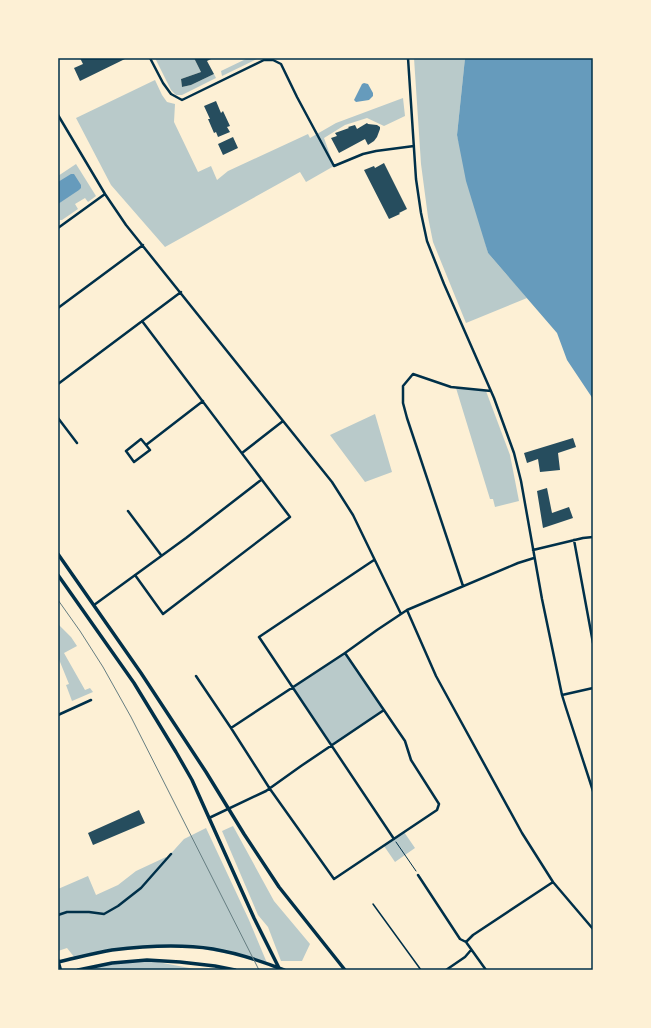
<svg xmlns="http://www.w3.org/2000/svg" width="651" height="1028" viewBox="0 0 651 1028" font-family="Manrope,sans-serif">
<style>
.green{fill:#b9caca}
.water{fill:#669bbc}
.building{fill:#264d5e}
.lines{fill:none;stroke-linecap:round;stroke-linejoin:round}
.path{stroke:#003049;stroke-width:1}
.service{stroke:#003049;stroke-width:1.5}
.minor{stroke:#003049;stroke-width:2.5}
.tertiary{stroke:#003049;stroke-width:3.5}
.tram{stroke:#657d81;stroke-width:1}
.neatline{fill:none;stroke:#003049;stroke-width:1.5}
</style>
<rect width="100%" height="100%" fill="#fdf0d5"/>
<!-- green -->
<path class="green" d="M 155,58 L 194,58 L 201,72 L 181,79 L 182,87 L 191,85 L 214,74 L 216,78 L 182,95 L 176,95 L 171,90 Z
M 248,58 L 259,58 L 222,76 L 221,71 Z
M 414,58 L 465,58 L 457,135 L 488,253 L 527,298 L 466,323 L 433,242 L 428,217 L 421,164 Z
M 155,80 L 162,95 L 167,102 L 175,104 L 174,122 L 198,172 L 211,166 L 217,180 L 228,171 L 308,134 L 310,138 L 336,123 L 403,98 L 405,116 L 384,126 L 367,118 L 345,125 L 324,138 L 334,166 L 306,182 L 300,172 L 165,247 L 111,185 L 76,118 Z
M 76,164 L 96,196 L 88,202 L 85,198 L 75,204 L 78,209 L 62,220 L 58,220 L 58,176 Z
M 456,388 L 486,391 L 510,455 L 519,501 L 495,507 L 493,499 L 490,499 Z
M 375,414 L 392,472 L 365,482 L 330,435 Z
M 58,624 L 71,637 L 77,646 L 64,653 L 85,690 L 90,688 L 93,692 L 72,701 L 66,685 L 69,684 L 58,657 Z
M 345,653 L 384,710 L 332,745 L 293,688 Z
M 233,826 L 274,901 L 310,944 L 302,961 L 281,961 L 268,927 L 258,915 L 222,831 Z
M 206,828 L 249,920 L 267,963 L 241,956 L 191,947 L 145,947 L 111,950 L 75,958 L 67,948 L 58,951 L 58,889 L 88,876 L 96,895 L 118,885 L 136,871 L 166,857 L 166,859 L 184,839 Z
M 404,832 L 415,848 L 395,862 L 384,846 Z
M 147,960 L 200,970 L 79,970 L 112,963 Z"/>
<!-- water -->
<path class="water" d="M 465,58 L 593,58 L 593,399 L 567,360 L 557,333 L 488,253 L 466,181 L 457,135 Z
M 364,83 L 368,84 L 373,93 L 373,96 L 369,100 L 356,102 L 354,100 L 362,84 Z
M 71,174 L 74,174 L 81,185 L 81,188 L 79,190 L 58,204 L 58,182 Z"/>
<!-- building -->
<path class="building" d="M 80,58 L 92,58 L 93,59 L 95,58 L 127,58 L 80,81 L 74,68 L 83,64 Z
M 194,58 L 213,58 L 207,61 L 214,74 L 191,85 L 182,87 L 181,79 L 201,72 Z
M 216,101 L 221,113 L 223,111 L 230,126 L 227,127 L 230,132 L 218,137 L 216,132 L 214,133 L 208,119 L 210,119 L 204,106 Z
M 367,123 L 368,124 L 377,125 L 380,127 L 380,129 L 377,137 L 374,141 L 368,145 L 365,139 L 339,153 L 331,138 L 337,136 L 335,133 L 349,128 L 348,127 L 355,125 L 357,129 Z
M 233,137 L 238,148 L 223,155 L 218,144 Z
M 384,163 L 407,209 L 399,213 L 400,214 L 389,219 L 364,170 L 374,166 L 375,168 Z
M 573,438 L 576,447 L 558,453 L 560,470 L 540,472 L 538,459 L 527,463 L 524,453 Z
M 547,488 L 552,513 L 569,507 L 573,518 L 543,528 L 537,491 Z
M 139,810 L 145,823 L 93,845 L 88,833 Z"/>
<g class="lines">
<!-- path -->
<path class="path" d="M 396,842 L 416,871"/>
<!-- service -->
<path class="service" d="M 373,904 L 421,970"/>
<!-- minor -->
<path class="minor" d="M 150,58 L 163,83 L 171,94 L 182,100 L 264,60 L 273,60 L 281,64 L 297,97 L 334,166 L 363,154 L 376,151 L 414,146
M 408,58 L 416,179 L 421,213 L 427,241 L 444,284 L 494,398 L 514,453 L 521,481 L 542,599 L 562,695 L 566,708 L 593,791
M 58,115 L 105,194 L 126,225 L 332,482 L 353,515 L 401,614
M 58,228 L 105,194
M 58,308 L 143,245
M 58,384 L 181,292
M 58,418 L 77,443
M 146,445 L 150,450 L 134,462 L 126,451 L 141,439 L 146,445 L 203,401
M 242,453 L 283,421
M 128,511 L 161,555
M 574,540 L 593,643
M 533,550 L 583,538 L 593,537
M 374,560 L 259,637 L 394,839
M 135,575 L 163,614 L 290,517 L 142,321
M 463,586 L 407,418 L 403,403 L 403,386 L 413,374 L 451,387 L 491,391
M 94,605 L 186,538 L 261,480
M 407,610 L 436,676 L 522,833 L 553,882 L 593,929
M 196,676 L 231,728 L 270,789 L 334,879 L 437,810 L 439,804 L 411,760 L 405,741 L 345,653 L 377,630 L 407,610 L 518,563 L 534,558
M 562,695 L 593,688
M 58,715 L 91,700
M 231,728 L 345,653
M 209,818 L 266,791 L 301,766 L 384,710
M 418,875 L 460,939 L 466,942 L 486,970
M 58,915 L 67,912 L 89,912 L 104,914 L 118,906 L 141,888 L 171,854
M 466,942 L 473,935 L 553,882
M 58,959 L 61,970
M 446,970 L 465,957 L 471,950"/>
<!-- tertiary -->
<path class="tertiary" d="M 58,554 L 141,673 L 206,772 L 244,834 L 279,887 L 345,970
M 58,575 L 134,683 L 176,752 L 192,780 L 254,918 L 280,970
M 58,962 C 76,958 94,953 112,950 C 145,946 180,944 213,949 C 237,953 261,961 284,970
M 78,970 L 112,963 L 147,960 L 180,962 L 215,966 L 235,970"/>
<!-- tram -->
<path class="tram" d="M 58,600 L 80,631 L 103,667 L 131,717 L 259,970"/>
</g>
<!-- border -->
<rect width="651" height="1028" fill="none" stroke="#fdf0d5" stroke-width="118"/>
<rect x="59" y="59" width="533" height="910" class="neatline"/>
</svg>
